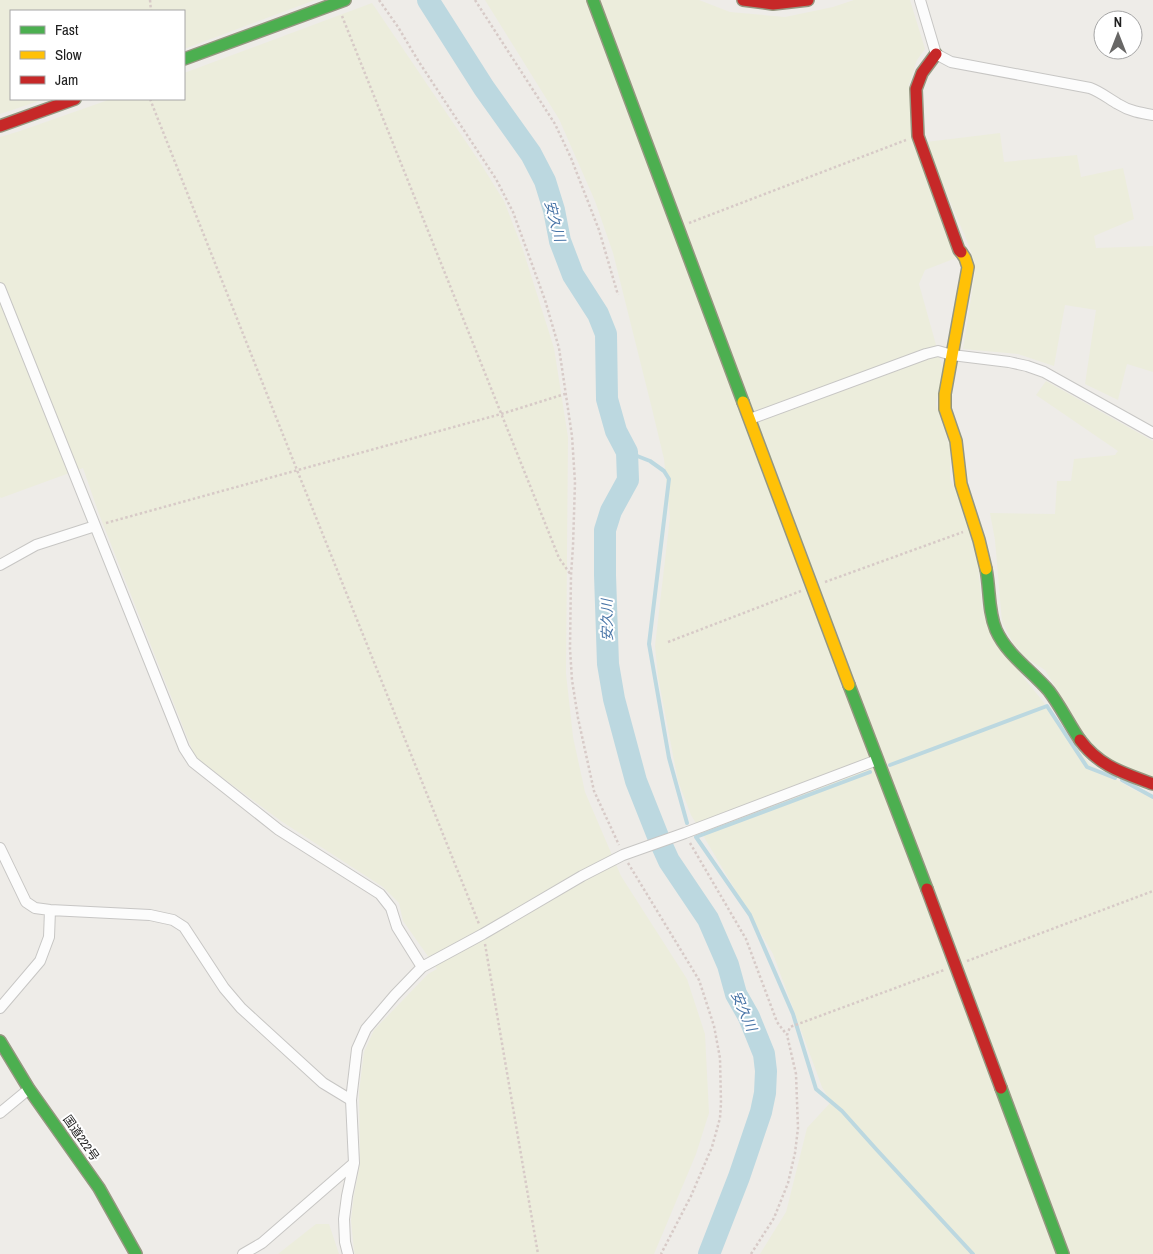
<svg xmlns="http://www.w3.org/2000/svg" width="1153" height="1254" viewBox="0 0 1153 1254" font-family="'Archivo Narrow','Noto Sans JP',sans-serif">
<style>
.farmland{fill:#eceddc}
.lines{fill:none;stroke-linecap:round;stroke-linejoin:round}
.stream{stroke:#bcd8e0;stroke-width:4}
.river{stroke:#bcd8e0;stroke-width:22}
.street-casing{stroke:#c7c6c4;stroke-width:12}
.fast-casing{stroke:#959780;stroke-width:14}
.slow-casing{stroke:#959780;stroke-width:14}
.jam-casing{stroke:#959780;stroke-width:14}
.path{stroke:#d7cac7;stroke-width:2.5;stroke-dasharray:2.5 2.5;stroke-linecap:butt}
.street{stroke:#fcfcfc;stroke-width:10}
.fast{stroke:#4caf50;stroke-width:11}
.slow{stroke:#ffc107;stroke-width:11}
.jam{stroke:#c62828;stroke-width:11}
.labels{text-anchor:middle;stroke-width:4;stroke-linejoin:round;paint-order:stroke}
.street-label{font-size:12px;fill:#202020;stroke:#fff}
.water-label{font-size:14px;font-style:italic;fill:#4975a7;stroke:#fff}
</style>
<rect width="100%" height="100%" fill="#eeece8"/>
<!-- farmland -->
<path class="farmland" d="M 0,0 L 315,0 L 184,49 L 184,11 L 11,11 L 11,99 L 45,99 L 0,114 Z
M 485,0 L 699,0 L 730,12 L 785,17 L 833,7 L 854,0 L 910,0 L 925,49 L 917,60 L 909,85 L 911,125 L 956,258 L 925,270 L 919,284 L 943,370 L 936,404 L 950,448 L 950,478 L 969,520 L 976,543 L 982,607 L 988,624 L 1004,653 L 1041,699 L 1090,764 L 1134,790 L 1153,798 L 1153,1254 L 760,1254 L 786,1212 L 807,1128 L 831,1102 L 822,1087 L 773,954 L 691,815 L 678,781 L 658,677 L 655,646 L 670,517 L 664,459 L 653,413 L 613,253 L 595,201 L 559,119 Z
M 372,3 L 479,161 L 504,201 L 523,250 L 554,348 L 568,437 L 566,674 L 573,737 L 585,792 L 621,876 L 687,979 L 705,1034 L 709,1113 L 696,1154 L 654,1254 L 355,1254 L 354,1251 L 351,1220 L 354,1195 L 360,1164 L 359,1092 L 364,1052 L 374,1030 L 428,974 L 437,969 L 403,921 L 399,903 L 383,887 L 281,821 L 195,757 L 99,514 L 83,468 L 1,498 L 0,497 L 0,137 L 20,131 L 111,99 L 184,99 L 184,73 Z
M 1000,133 L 1004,162 L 1077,155 L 1081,177 L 1123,168 L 1134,219 L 1094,236 L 1096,248 L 1153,246 L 1153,372 L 1127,364 L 1118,400 L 1085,384 L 1096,310 L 1065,305 L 1054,366 L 1018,354 L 963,349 L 975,273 L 975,264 L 969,246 L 929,152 L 926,142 Z
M 1046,381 L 1153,441 L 1153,778 L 1108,759 L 1090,744 L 1045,670 L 1026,658 L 1013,643 L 1002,622 L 995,540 L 990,513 L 1055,514 L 1057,481 L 1071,481 L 1074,459 L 1115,455 L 1118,451 L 1036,395 Z
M 316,1224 L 329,1224 L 339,1254 L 278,1254 Z"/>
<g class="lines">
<!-- stream -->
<path class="stream" d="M 627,452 L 650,461 L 664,471 L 669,479 L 649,644 L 669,758 L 687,823
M 890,765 L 1047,706 L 1087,767 L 1115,778
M 870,772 L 696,837 L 750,915 L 793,1014 L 816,1089 L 842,1111 L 876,1149 L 973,1254
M 1122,780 L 1153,797"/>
<!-- river -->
<path class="river" d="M 428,0 L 484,88 L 531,154 L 545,181 L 554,210 L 560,241 L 573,275 L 598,314 L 606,334 L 607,399 L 616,431 L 627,452 L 628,480 L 611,511 L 605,530 L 605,575 L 608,664 L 614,699 L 636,781 L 659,839 L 669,861 L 708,919 L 728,965 L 736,994 L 749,1017 L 764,1054 L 766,1071 L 765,1093 L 761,1112 L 739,1177 L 709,1254"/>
<!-- street casing -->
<g class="street-casing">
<path id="street" d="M 920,0 L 936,54 L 951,62 L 1090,88 C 1101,92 1109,99 1118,104 C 1129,111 1141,113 1153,115
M 0,288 L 184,748 L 193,762 L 279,830 L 380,894 L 391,908 L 397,927 L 422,967
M 750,419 L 926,354 L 938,351 L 952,355 L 1009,362 L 1027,366 L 1044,372 L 1153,433
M 0,565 L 36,545 L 95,526
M 0,848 L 26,902 L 35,908 L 50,910 L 150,915 L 173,920 L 184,927 L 224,988 L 241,1008 L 323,1083 L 351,1100
M 0,1008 L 40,961 L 49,937 L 50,910
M 0,1113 L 29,1089
M 243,1254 L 262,1243 L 354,1163
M 348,1254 L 345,1242 L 344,1219 L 347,1196 L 354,1163 L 351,1100 L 357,1049 L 366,1029 L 395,995 L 422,967 L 483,934 L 582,876 L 623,855 L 685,833 L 877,760"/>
</g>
<!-- fast casing -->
<g class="fast-casing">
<path id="fast" d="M 593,0 L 743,402
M 184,59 L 345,0
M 986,569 C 990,589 988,611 996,630 C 1007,655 1032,671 1049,691 C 1061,707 1069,724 1080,740
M 849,685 L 927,889
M 0,1041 L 29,1089 L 99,1188 L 136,1254
M 1001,1088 L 1063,1254"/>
</g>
<!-- slow casing -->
<g class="slow-casing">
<path id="slow" d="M 961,252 L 965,258 L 968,267 L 945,394 L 945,409 L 956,441 L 961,484 L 979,540 L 986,569
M 743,402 L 849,685"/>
</g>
<!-- jam casing -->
<g class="jam-casing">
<path id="jam" d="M 743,0 L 773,4 L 808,0
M 936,54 L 922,73 L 916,89 L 918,136 L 959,250 L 961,252
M 0,126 L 75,99
M 1080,740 C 1100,767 1124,773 1153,784
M 927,889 L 1001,1088"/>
</g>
<!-- path -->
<path class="path" d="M 150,0 L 151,11
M 379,0 L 398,27 L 419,62 L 496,179 L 513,212 L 545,300 L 559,348 L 572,436 L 575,482 L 573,546 L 571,575 L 570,649 L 572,680 L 578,718 L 594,791 L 619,845
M 475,0 L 555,124 L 571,158 L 599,230 L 618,295
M 342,16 L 559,558 L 571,575
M 150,99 L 297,470 L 479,924
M 689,223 L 906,140
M 106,523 L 501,414 L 565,394
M 825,582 L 963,532
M 668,642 L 801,591
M 690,843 L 746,939 L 777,1022 L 787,1035
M 628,863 L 699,980 L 714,1026 L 720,1058 L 721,1103 L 720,1118 L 712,1147 L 691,1196 L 661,1254
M 485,944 L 538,1254
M 967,961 L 1153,891
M 751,1254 L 774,1218 L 788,1183 L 795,1153 L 798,1128 L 796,1074 L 787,1035 L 790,1027 L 944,970"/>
<!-- street -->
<use href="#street" class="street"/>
<!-- fast -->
<use href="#fast" class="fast"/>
<!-- slow -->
<use href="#slow" class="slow"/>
<!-- jam -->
<use href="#jam" class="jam"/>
</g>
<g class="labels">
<!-- street labels -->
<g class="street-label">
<text transform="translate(81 1138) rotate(55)" y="4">国道222号</text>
</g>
<!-- water labels -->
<g class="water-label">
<text transform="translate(555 221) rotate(75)" y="5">安久川</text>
<text transform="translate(607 620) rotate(-91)" y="5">安久川</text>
<text transform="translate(744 1011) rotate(66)" y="5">安久川</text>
</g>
</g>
<!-- legend -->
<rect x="10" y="10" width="175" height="90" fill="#ffffff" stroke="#a6a6a6"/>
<rect x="20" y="26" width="25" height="8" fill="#4caf50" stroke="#a6a6a6"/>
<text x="55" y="35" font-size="15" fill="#202020">Fast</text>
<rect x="20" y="51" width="25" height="8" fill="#ffc107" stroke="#a6a6a6"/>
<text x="55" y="60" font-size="15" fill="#202020">Slow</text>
<rect x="20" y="76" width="25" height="8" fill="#c62828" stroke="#a6a6a6"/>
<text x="55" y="85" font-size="15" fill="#202020">Jam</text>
<!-- north arrow -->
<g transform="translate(1118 35)"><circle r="24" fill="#ffffff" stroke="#a6a6a6"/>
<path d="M0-4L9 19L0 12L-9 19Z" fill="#686766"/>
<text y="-8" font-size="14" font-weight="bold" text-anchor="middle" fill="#202020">N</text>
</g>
</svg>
